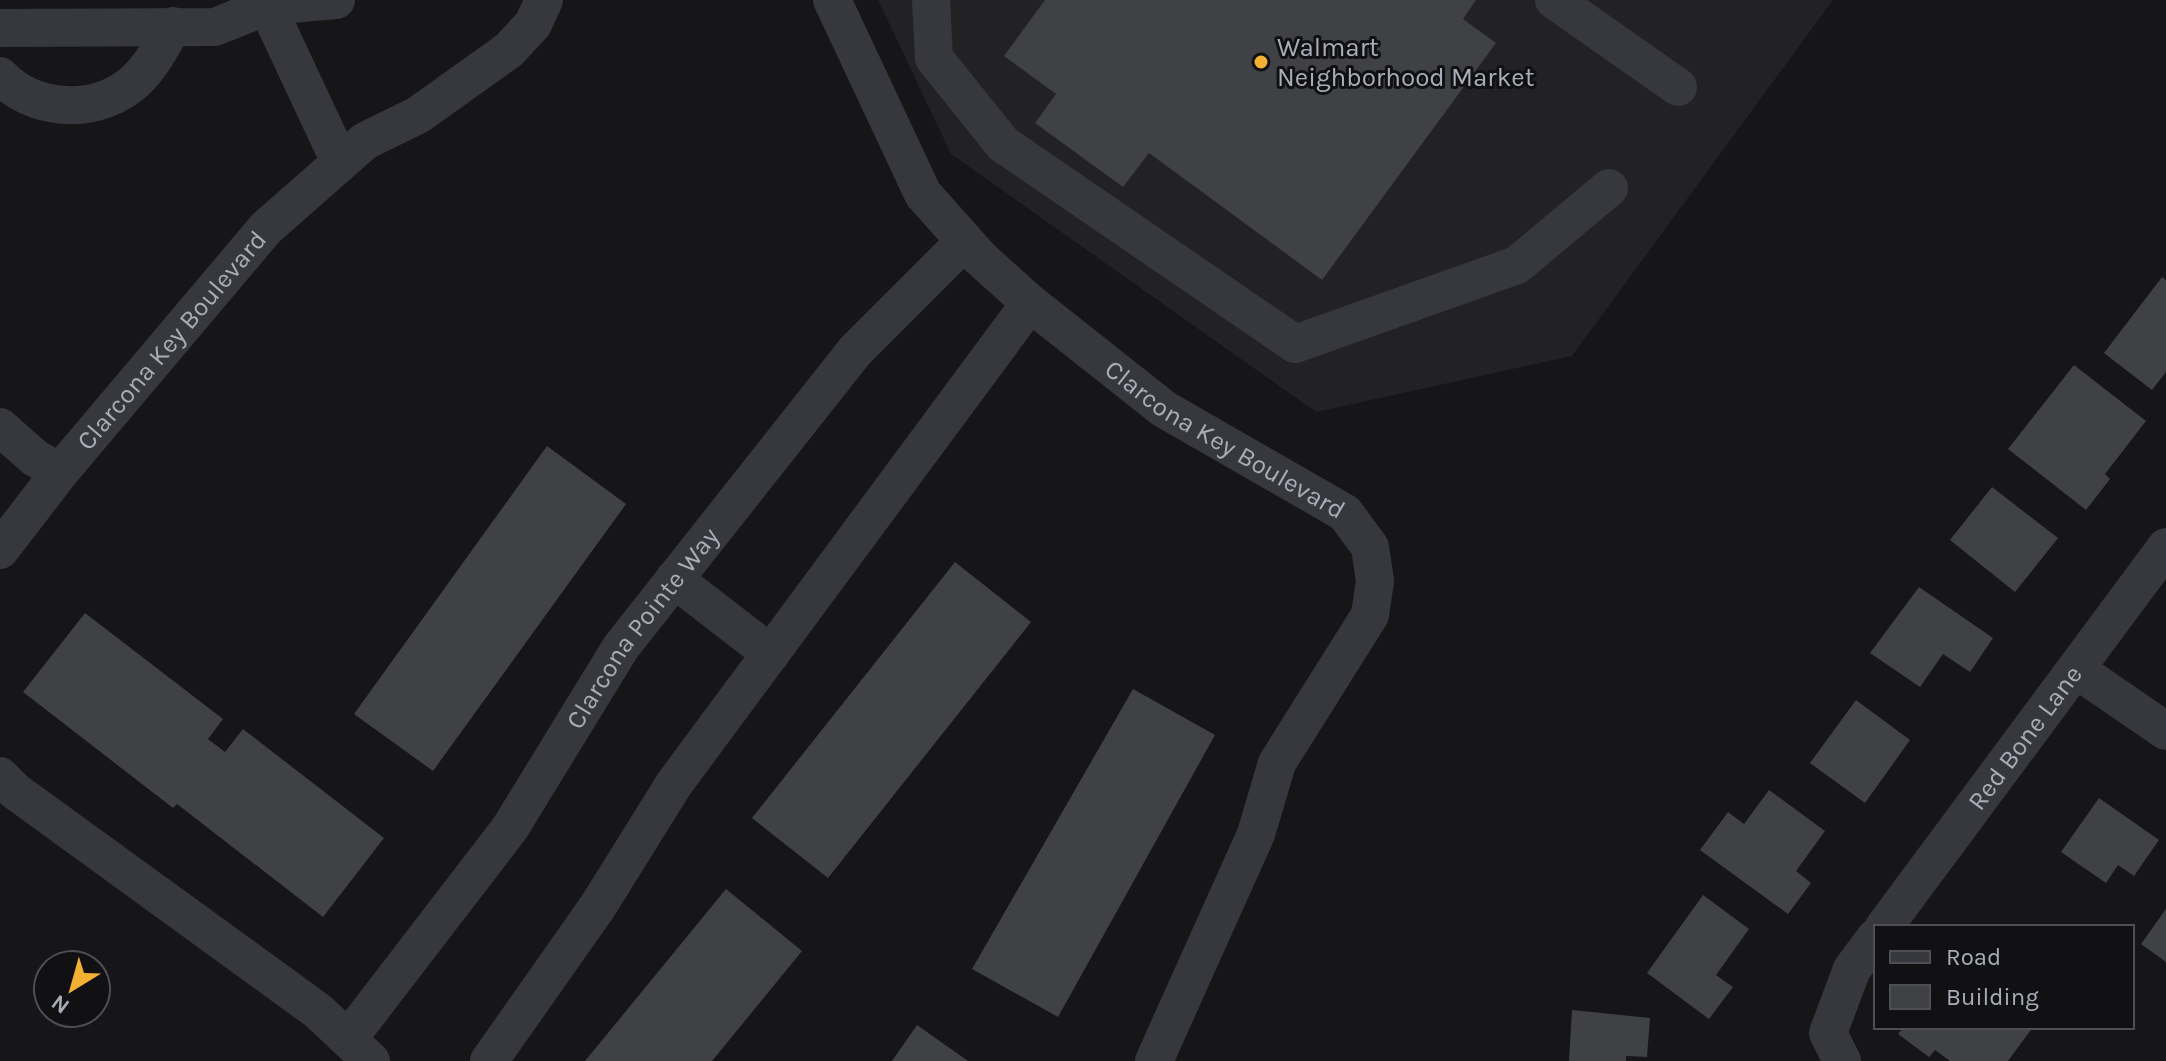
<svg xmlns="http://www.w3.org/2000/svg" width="2166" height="1061" viewBox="0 0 2166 1061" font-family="Karla,sans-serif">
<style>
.built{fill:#222225}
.building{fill:#404145}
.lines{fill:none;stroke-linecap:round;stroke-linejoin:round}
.minor{stroke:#37383d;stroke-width:38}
.poi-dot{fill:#f2b134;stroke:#111113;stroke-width:3}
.labels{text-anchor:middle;stroke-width:6;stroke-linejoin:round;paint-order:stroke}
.poi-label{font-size:26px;fill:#a8adb8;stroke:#111113;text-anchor:start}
.street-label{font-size:26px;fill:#a8adb8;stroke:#111113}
</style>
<rect width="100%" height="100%" fill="#161618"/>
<!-- built -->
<path class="built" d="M 878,0 L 1833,0 L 1572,356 L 1316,412 L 951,154 Z"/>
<!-- building -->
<path class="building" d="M 1045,0 L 1476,0 L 1463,19 L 1496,43 L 1322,280 L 1149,153 L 1123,187 L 1035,123 L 1056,94 L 1004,56 Z
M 2162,277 L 2166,280 L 2166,372 L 2152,390 L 2104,353 Z
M 2074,365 L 2146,421 L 2105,474 L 2110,479 L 2086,510 L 2008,449 Z
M 547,446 L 626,504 L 433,771 L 354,714 Z
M 1992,487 L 2058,538 L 2015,592 L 1950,540 Z
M 955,562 L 1031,622 L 828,878 L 752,818 Z
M 1919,587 L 1993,638 L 1970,672 L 1943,654 L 1920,687 L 1870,653 Z
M 85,613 L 223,719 L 208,739 L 225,752 L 243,729 L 384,838 L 323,917 L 177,804 L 173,808 L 23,692 Z
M 1133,689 L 1215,735 L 1058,1017 L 972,969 Z
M 1856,700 L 1910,740 L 1865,803 L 1810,763 Z
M 1769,790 L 1825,831 L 1796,871 L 1811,883 L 1788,914 L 1700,850 L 1728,812 L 1744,824 Z
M 2099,798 L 2159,840 L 2134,876 L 2118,865 L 2106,883 L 2061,852 Z
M 726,889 L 802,951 L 712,1061 L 585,1061 Z
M 1703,895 L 1749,929 L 1716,975 L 1733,987 L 1709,1019 L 1647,973 Z
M 2166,909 L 2166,962 L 2141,944 Z
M 1572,1010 L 1650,1018 L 1647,1057 L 1626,1056 L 1626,1061 L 1569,1061 Z
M 917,1025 L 968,1061 L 892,1061 Z
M 1904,1027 L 2033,1027 L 2008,1061 L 1950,1061 L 1935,1050 L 1929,1057 L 1898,1034 Z"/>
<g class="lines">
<!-- minor -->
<g class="minor">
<path d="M 249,0 L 267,6 L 340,162"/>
<path id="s1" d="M 832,0 L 923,194 L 980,258 L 1030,303 L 1164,409 L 1345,513 L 1370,547 L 1375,581 L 1370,615 L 1277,763 L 1256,834 L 1154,1061"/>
<path d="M 931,0 L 934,58 L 1003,144 L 1295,344 L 1517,265 L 1609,188"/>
<path d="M 1554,0 L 1678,87"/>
<path d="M 0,28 L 215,27 L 267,6 L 336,0"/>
<path d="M 0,76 C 32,110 90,115 128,87 C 148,73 161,47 173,26"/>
<path id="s2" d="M 0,427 L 35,458 L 60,472 L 266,228 L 365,141 L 418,115 L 509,50 L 533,24 L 544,0"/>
<path d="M 0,550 L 60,472"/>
<path d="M 674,579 L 771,654"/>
<path d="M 2077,670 L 2166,731"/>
<path d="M 0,776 L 15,791 L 318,1011 L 371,1061"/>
<path id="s3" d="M 1884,927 L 2166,547"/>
<path id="s4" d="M 348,1039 L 510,828 L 621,647 L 855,351 L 965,241"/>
<path d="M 489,1061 L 598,906 L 674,784 L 1030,303"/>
<path d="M 1842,1061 L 1828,1033 L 1852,969 L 1876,937"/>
</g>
</g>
<!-- markers -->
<circle class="poi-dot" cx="1261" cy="62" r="8"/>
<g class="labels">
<!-- poi labels -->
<g class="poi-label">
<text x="1277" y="56">Walmart<tspan x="1277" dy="30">Neighborhood Market</tspan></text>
</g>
<!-- street labels -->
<g class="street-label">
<text dy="9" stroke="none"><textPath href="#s2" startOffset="248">Clarcona Key Boulevard</textPath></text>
<text dy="9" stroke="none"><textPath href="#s1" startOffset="606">Clarcona Key Boulevard</textPath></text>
<text dy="9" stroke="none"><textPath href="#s4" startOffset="506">Clarcona Pointe Way</textPath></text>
<text dy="9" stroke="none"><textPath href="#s3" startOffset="236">Red Bone Lane</textPath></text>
</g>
</g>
<!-- legend -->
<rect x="1874" y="925" width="260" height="104" fill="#111113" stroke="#4d4f55" stroke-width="2"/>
<rect x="1890" y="951" width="40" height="12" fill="#37383d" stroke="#4d4f55" stroke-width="2"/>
<text x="1946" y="965" font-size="24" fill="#a8adb8">Road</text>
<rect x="1890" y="985" width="40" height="24" fill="#404145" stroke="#4d4f55" stroke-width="2"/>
<text x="1946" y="1005" font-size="24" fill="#a8adb8">Building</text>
<!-- north arrow -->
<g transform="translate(72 989) rotate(217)"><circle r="38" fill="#111113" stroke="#4d4f55" stroke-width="2"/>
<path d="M0-6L14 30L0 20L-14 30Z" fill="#f2b134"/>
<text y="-12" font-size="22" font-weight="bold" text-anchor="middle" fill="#a8adb8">N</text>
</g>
</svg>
